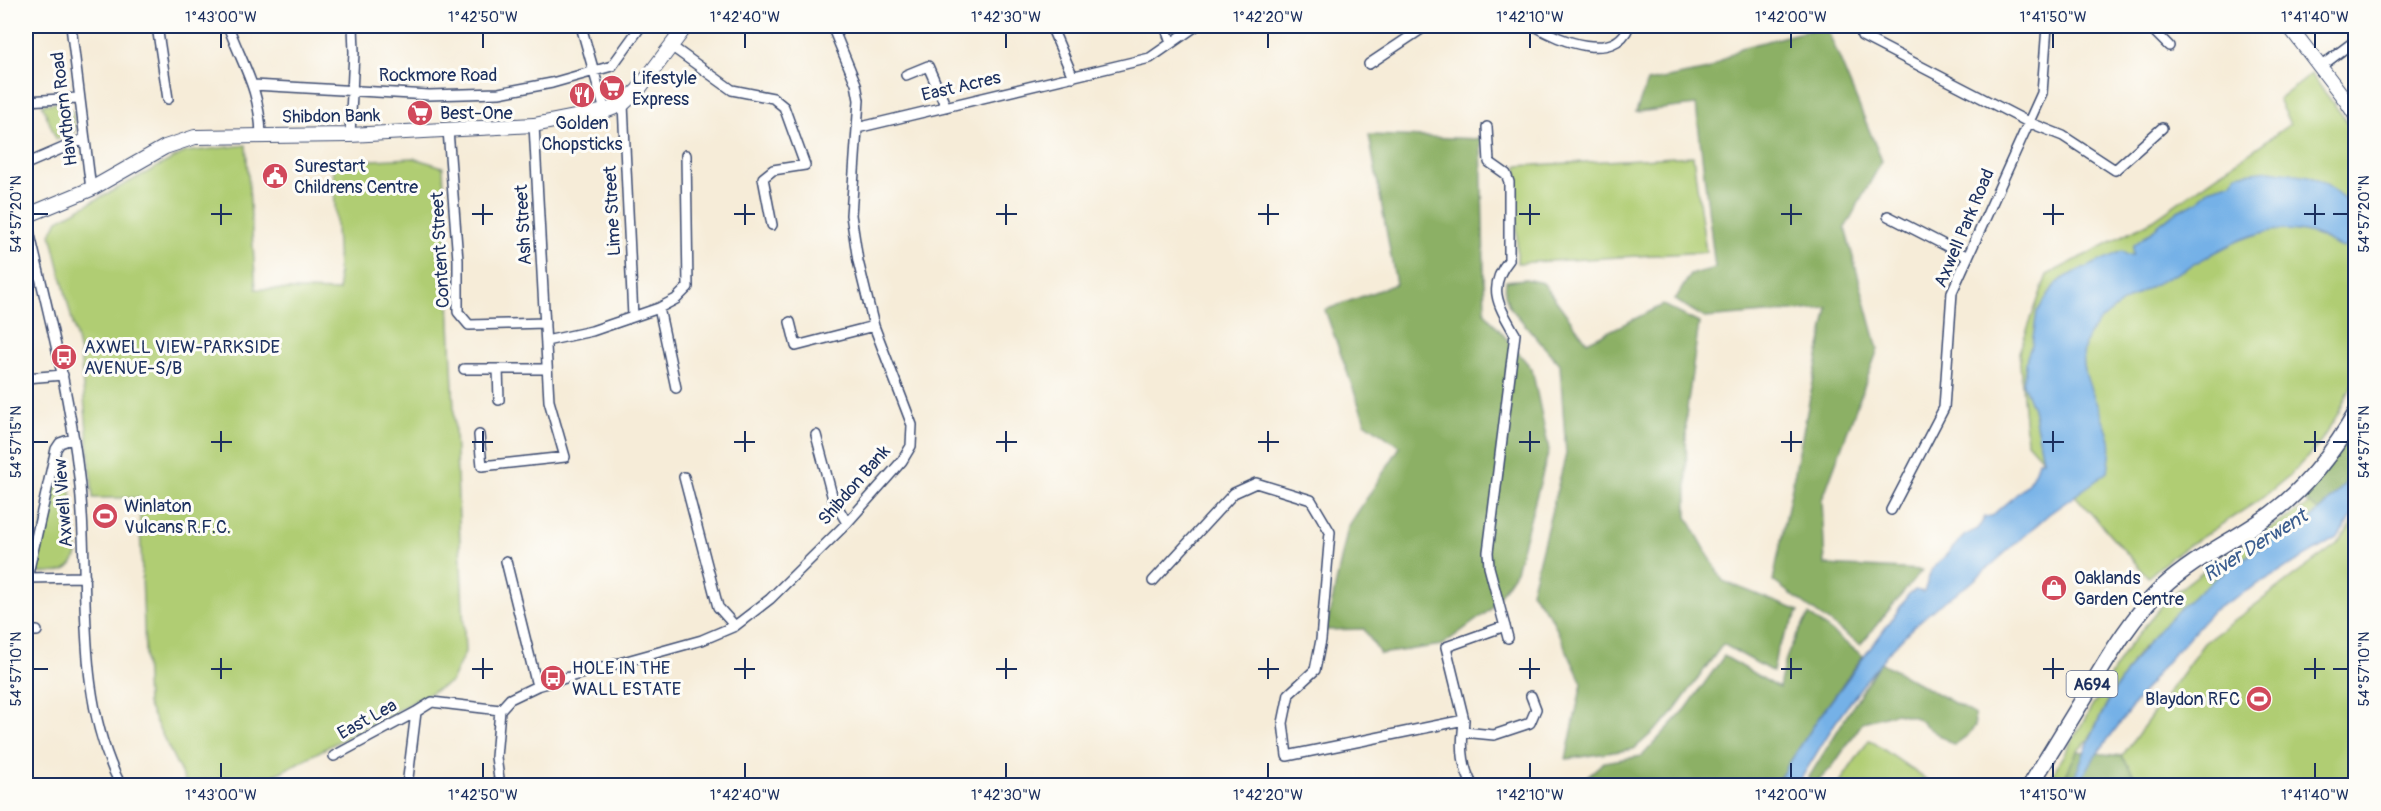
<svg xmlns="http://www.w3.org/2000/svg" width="2381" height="811" viewBox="0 0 2381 811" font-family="Pangolin,sans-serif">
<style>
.green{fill:#b0cd73;stroke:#667e68;stroke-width:1.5}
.forest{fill:#8cb065;stroke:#547062;stroke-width:1.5}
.water{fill:#75b1e7;stroke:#4870a2;stroke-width:1.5}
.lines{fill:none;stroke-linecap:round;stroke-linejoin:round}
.street-casing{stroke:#3c4b70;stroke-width:12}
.secondary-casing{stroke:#3c4b70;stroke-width:16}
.primary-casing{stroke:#3c4b70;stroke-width:18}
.street{stroke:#fff;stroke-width:9}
.secondary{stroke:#fff;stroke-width:14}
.primary{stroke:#fff;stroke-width:15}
.ticks{fill:none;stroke:#1b2f5e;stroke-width:2}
.labels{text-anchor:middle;stroke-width:6;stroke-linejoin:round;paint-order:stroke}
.shield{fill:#fdfcf7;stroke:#5f6c8c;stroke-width:1.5}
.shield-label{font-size:16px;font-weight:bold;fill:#1b2f5e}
.street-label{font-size:18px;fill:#1b2f5e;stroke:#fdfcf7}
.poi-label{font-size:18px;fill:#1b2f5e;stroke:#fdfcf7;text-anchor:start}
.water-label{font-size:20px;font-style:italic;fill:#3a5c8e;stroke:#fdfcf7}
.neatline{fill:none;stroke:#1b2f5e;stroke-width:2}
.ticks-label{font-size:15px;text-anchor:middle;fill:#1b2f5e}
</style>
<rect width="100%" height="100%" fill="#fdfcf7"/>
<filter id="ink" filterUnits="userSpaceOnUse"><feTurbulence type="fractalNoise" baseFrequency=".0167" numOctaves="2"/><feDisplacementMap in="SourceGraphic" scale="12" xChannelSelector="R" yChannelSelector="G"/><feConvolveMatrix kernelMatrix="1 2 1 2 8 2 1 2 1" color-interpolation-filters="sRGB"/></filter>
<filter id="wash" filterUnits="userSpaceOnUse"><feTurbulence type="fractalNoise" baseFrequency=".008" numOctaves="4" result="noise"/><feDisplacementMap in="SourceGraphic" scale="24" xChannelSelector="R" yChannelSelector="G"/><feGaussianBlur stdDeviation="1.35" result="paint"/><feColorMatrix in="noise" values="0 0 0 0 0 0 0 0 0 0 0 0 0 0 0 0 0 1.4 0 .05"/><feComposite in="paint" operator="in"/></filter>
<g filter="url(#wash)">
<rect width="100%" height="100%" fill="#f6ecd8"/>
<!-- green -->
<path class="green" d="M 2311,74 L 2355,132 L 2356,377 L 2338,414 L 2317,447 L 2290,475 L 2261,499 L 2174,555 L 2148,577 L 2027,442 L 2019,352 L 2047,275 L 2153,220 L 2290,124 L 2278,100 Z
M 59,103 L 61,108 L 72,111 L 75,131 L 56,139 L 42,104 Z
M 246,145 L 256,289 L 339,291 L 333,162 L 414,158 L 443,167 L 465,652 L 451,682 L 256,785 L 187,785 L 147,704 L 139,498 L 93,498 L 80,353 L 51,234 L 58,220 L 185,152 Z
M 1693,156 L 1706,252 L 1517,263 L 1517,166 Z
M 67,449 L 77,554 C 72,573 58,573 40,573 L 35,569 L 34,561 L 60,455 L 62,450 Z
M 2355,470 L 2339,492 L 2312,517 L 2222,573 L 2182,607 L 2137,654 L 2108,701 L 2087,742 L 2077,751 L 2063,785 L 2048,786 L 2058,764 L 2127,648 L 2168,598 L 2219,559 L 2304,508 L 2322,490 Z
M 2355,520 L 2355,785 L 2140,785 L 2122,756 L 2204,643 L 2337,544 Z
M 1869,740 L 1870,740 L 1934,785 L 1838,785 Z"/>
<!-- forest -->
<path class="forest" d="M 1826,26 L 1882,161 L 1845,228 L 1878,349 L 1822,500 L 1825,565 L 1922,570 L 1860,645 L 1773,581 L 1828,308 L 1705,318 L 1675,300 L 1690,275 L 1715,268 L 1696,105 L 1636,112 L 1647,82 L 1708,70 L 1740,48 Z
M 1369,135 L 1481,139 L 1485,313 L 1532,369 L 1549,450 L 1516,571 L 1490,610 L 1442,645 L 1380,654 L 1364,629 L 1326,630 L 1348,527 L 1400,447 L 1365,422 L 1325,310 L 1396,284 Z
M 1525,279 L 1543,283 L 1587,342 L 1663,305 L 1699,323 L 1686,416 L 1687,517 L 1723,581 L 1799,611 L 1777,649 L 1773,672 L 1723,644 L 1670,717 L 1634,749 L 1566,759 L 1582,683 L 1551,617 L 1531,592 L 1566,454 L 1560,365 L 1509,306 L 1505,294 L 1506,281 Z
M 2355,427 L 2355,470 L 2339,492 L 2318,511 L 2301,497 Z
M 1809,615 L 1863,656 L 1820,716 L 1775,785 L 1581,786 L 1585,778 L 1604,762 L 1642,756 L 1686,709 L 1724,656 L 1779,688 C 1784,657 1792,642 1809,615 Z
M 1880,662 L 1974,714 L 1975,726 L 1968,735 L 1954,745 L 1930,729 L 1917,718 L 1896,713 L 1863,722 L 1832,767 L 1814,785 L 1804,785 Z
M 2077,751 L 2122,756 L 2140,785 L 2061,786 Z"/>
<!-- water -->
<path class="water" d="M 2270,170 L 2309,176 L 2325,184 L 2355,208 L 2355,242 L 2343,248 C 2335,246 2330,241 2323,238 C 2311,233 2295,230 2283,230 C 2244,231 2210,257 2177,273 C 2150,287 2094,313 2085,344 C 2076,373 2104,412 2110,441 C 2112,450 2109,463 2108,472 L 2049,514 L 1972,582 L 1936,607 L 1913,627 L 1887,654 L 1866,680 L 1835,723 L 1797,785 L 1775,785 L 1820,716 L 1895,615 L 1908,595 L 1915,590 L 1924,592 L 1931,571 L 1965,535 L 1978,529 L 1985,517 L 1992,516 C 2011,496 2032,489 2038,460 L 2043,460 L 2033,409 L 2023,384 L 2027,357 L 2032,344 L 2037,312 L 2054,286 L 2065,277 L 2122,251 L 2127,255 L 2133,255 L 2133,246 L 2174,213 L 2198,201 L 2209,189 L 2232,182 L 2236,174 Z
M 2355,470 L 2355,513 L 2338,537 L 2212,611 L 2162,667 L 2094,758 L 2078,785 L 2072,785 C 2103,696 2145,629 2223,573 C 2240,560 2258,549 2277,538 C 2288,531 2301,525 2312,517 C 2329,504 2343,487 2355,470 Z"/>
</g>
<g filter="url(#ink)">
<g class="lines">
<!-- street casing -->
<g class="street-casing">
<path id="street" d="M 71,26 L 91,189
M 157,26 L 168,99
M 228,26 C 243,66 260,89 261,136
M 581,26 L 605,111
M 1051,26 L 1073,77
M 1165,26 L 1171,43
M 1535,26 C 1559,41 1615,63 1629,26
M 2149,26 L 2169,46
M 1862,36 L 2028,122 L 2063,136 L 2115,170 L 2162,128
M 671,46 L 732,90 L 773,98 L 784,107 L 805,165 L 773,170 L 763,178 L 772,225
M 1369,64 L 1426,26
M 2320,67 L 2356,40
M 906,75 L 928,66 L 946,107
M 254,85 L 429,95 L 499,93 L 552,83 L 612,66 L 641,26
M 26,101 L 78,98
M 623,104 L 633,317
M 1487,127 L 1489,162 L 1506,174 L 1509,182 L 1509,260 C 1486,288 1499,306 1515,334 L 1488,552 L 1489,567 L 1508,638
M 857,128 L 1150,58 L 1196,26
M 448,130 L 458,260 L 458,312 L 469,325 L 545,323
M 350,135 L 354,52 L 353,26
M 26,164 L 84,139
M 1888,216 L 1968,257
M 26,218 C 46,304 69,389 79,477 C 91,578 72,692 121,786
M 659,308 L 676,388
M 790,322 L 796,346 L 874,326
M 546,341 L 592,331 L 659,308 L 676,299 L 688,287 L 686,155
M 464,369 L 547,369
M 498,369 L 499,400
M 26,378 L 63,375
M 479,435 L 482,466 L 565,457 L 549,401 L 534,125
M 816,435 L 833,499 L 847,523
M 684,477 L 718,607 L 735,626
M 1891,510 L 1944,408 L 1952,292 L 2042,93 L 2047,26
M 506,561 L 537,686
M 26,578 L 85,577
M 27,578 L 56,449 L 60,443 L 74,438
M 1153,581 L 1234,493 L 1256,483 L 1311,500 L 1330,532 L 1321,640 L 1315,670 L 1289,694 L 1283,723 L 1287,756 L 1464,720 L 1463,732
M 26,631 L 37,631
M 1464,720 L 1446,647 L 1505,626
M 334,756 L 416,712
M 407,786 L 416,712 L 432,702 L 500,710
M 500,786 L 496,757 L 500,710 L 510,699 L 537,686 L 702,640 L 735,626 L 770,599 L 847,523 L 902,461 L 911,446 L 912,425 L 874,326 L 858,261 L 851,215 L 859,100 L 856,84 L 832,26
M 1473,786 C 1463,769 1461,751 1463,732 L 1494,735 L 1530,723 L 1536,709 L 1531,696"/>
</g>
<!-- secondary casing -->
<g class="secondary-casing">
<path id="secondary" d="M 2289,26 L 2347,102 L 2356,116
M 26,216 L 91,189 L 165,147 L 195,137 L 350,135 L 534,125 L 605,111 L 623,104 L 638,90 L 686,26"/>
</g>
<!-- primary casing -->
<g class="primary-casing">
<path id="primary" d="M 2030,786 C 2050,753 2070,721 2090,688 C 2111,653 2132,617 2162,588 C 2194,558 2235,540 2271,514 C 2306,488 2334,451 2356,413"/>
</g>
<!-- street -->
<use href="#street" class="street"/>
<!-- secondary -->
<use href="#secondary" class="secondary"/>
<!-- primary -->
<use href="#primary" class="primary"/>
</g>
</g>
<!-- ticks -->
<path class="ticks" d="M 221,33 L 221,48M 483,33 L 483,48M 745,33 L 745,48M 1006,33 L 1006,48M 1268,33 L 1268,48M 1530,33 L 1530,48M 1791,33 L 1791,48M 2053,33 L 2053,48M 2315,33 L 2315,48M 221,204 L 221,225M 483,204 L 483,225M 745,204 L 745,225M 1006,204 L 1006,225M 1268,204 L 1268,225M 1530,204 L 1530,225M 1791,204 L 1791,225M 2053,204 L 2053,225M 2315,204 L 2315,225M 33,214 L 48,214M 211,214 L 232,214M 472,214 L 493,214M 734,214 L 755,214M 996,214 L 1017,214M 1258,214 L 1279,214M 1519,214 L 1540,214M 1781,214 L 1802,214M 2043,214 L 2064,214M 2304,214 L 2325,214M 2333,214 L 2348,214M 221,431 L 221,452M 483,431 L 483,452M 745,431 L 745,452M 1006,431 L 1006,452M 1268,431 L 1268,452M 1530,431 L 1530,452M 1791,431 L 1791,452M 2053,431 L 2053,452M 2315,431 L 2315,452M 33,442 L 48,442M 211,442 L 232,442M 472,442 L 493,442M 734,442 L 755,442M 996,442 L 1017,442M 1258,442 L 1279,442M 1519,442 L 1540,442M 1781,442 L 1802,442M 2043,442 L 2064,442M 2304,442 L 2325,442M 2333,442 L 2348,442M 221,658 L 221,679M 483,658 L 483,679M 745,658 L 745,679M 1006,658 L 1006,679M 1268,658 L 1268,679M 1530,658 L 1530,679M 1791,658 L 1791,679M 2053,658 L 2053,679M 2315,658 L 2315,679M 33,669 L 48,669M 211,669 L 232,669M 472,669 L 493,669M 734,669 L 755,669M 996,669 L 1017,669M 1258,669 L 1279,669M 1519,669 L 1540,669M 1781,669 L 1802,669M 2043,669 L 2064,669M 2304,669 L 2325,669M 2333,669 L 2348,669M 221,763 L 221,778M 483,763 L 483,778M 745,763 L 745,778M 1006,763 L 1006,778M 1268,763 L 1268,778M 1530,763 L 1530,778M 1791,763 L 1791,778M 2053,763 L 2053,778M 2315,763 L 2315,778"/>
<!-- icons -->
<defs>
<g id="supermarket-disc" transform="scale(1.35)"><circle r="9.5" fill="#d1495b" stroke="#fdfcf7"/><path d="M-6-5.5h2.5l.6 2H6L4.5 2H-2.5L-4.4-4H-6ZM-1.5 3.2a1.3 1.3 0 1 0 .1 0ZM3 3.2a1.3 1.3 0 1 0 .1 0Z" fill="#fff"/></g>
<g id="restaurant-disc" transform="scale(1.35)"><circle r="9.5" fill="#d1495b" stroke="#fdfcf7"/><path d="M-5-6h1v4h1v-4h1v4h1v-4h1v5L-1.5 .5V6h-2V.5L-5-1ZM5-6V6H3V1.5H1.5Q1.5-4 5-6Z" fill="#fff"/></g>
<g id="civic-disc" transform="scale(1.35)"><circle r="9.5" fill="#d1495b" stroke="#fdfcf7"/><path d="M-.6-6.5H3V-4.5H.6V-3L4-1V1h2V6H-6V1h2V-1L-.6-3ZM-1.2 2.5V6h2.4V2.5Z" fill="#fff"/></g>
<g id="bus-disc" transform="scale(1.35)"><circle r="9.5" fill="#d1495b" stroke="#fdfcf7"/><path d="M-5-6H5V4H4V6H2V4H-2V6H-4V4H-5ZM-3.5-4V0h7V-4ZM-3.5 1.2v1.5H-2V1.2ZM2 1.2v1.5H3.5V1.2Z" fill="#fff"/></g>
<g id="stadium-disc" transform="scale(1.35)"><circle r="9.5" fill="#d1495b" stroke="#fdfcf7"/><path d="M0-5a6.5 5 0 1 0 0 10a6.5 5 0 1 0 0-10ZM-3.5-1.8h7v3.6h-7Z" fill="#fff"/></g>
<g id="shop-disc" transform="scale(1.35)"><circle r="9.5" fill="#d1495b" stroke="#fdfcf7"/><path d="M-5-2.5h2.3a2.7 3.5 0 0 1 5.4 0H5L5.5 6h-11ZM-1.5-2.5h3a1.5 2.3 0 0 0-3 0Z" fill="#fff"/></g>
</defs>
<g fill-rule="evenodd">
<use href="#supermarket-disc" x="612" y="88"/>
<use href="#restaurant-disc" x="582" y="95"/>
<use href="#supermarket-disc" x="420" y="113"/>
<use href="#civic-disc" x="275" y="176"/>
<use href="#bus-disc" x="64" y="357"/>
<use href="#stadium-disc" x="105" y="516"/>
<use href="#shop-disc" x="2054" y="588"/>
<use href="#bus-disc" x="553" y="678"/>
<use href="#stadium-disc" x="2259" y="699"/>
</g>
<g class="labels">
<!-- shield labels -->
<rect class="shield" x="2066.5" y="671" width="51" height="26" rx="4.5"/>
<g class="shield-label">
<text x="2092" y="690">A694</text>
</g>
<!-- street labels -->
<g class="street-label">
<text x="438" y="81">Rockmore Road</text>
<text transform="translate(961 86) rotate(-13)" y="6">East Acres</text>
<text transform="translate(64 109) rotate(-97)" y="6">Hawthorn Road</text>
<text transform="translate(331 116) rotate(-1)" y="6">Shibdon Bank</text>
<text transform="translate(612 211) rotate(-93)" y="6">Lime Street</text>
<text transform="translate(523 225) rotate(-93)" y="6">Ash Street</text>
<text transform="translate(1964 228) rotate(-67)" y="6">Axwell Park Road</text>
<text transform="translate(440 250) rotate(-93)" y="6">Content Street</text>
<text transform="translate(854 485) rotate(-49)" y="6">Shibdon Bank</text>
<text transform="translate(63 503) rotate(-94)" y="6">Axwell View</text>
<text transform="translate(367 719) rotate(-29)" y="6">East Lea</text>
</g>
<!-- poi labels -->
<g class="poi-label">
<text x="632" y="84">Lifestyle<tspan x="632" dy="21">Express</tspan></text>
<text x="440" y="119">Best-One</text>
<text x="582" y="129" text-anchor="middle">Golden<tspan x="582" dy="21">Chopsticks</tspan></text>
<text x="294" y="172">Surestart<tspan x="294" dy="21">Childrens Centre</tspan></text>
<text x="84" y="353">AXWELL VIEW-PARKSIDE<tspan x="84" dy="21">AVENUE-S/B</tspan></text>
<text x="124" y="512">Winlaton<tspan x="124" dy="21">Vulcans R.F.C.</tspan></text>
<text x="2074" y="584">Oaklands<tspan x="2074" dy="21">Garden Centre</tspan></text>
<text x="572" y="674">HOLE IN THE<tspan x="572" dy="21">WALL ESTATE</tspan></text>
<text x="2240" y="705" text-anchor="end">Blaydon RFC</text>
</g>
<!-- water labels -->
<g class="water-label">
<text transform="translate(2255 545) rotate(-32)" y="7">River Derwent</text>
</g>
</g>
<!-- margin -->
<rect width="2381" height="811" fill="none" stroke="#fdfcf7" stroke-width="66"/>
<rect x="33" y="33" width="2315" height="745" class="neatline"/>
<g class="ticks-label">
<text x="221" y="22">1°43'00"W</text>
<text x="483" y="22">1°42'50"W</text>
<text x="745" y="22">1°42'40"W</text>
<text x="1006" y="22">1°42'30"W</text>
<text x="1268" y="22">1°42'20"W</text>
<text x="1530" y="22">1°42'10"W</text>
<text x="1791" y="22">1°42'00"W</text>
<text x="2053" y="22">1°41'50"W</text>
<text x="2315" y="22">1°41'40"W</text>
<text transform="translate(16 214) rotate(-90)" y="5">54°57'20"N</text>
<text transform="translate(2364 214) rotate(-90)" y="5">54°57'20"N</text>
<text transform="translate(16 442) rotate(-90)" y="5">54°57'15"N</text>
<text transform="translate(2364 442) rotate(-90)" y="5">54°57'15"N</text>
<text transform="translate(16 669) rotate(-90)" y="5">54°57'10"N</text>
<text transform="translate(2364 669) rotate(-90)" y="5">54°57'10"N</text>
<text x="221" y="800">1°43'00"W</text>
<text x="483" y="800">1°42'50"W</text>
<text x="745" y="800">1°42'40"W</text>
<text x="1006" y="800">1°42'30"W</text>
<text x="1268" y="800">1°42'20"W</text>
<text x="1530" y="800">1°42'10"W</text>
<text x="1791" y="800">1°42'00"W</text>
<text x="2053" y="800">1°41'50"W</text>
<text x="2315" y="800">1°41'40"W</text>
</g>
</svg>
